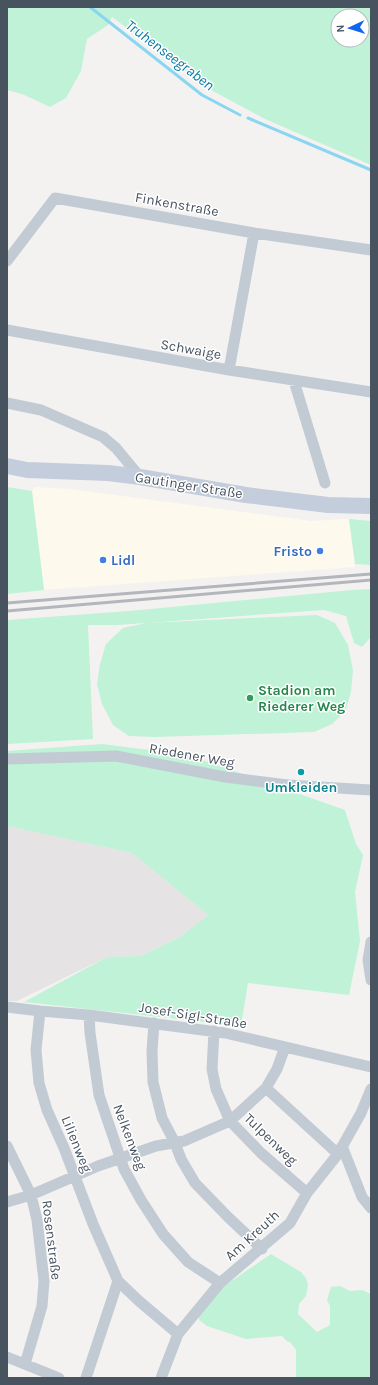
<svg xmlns="http://www.w3.org/2000/svg" width="378" height="1385" viewBox="0 0 378 1385" font-family="Karla,sans-serif">
<style>
.commercial{fill:#fdf9ec}
.education{fill:#e5e3e3}
.green{fill:#bff2d6;fill-rule:evenodd}
.lines{fill:none;stroke-linecap:round;stroke-linejoin:round}
.stream{stroke:#8ad6f1;stroke-width:3}
.minor{stroke:#c2cbd4;stroke-width:11}
.secondary{stroke:#c4cddb;stroke-width:16}
.rail{stroke:#b3b6bc;stroke-width:3}
.shop-dot{fill:#3f7fe0;stroke:#fff;stroke-width:1.5}
.leisure-dot{fill:#2e9e5b;stroke:#fff;stroke-width:1.5}
.culture-dot{fill:#0f9aa8;stroke:#fff;stroke-width:1.5}
.labels{text-anchor:middle;stroke-width:3;stroke-linejoin:round;paint-order:stroke}
.street-label{font-size:14px;fill:#485360;stroke:#fff}
.shop-label{font-size:14px;font-weight:bold;fill:#366cbe;stroke:#fff;text-anchor:end}
.leisure-label{font-size:14px;font-weight:bold;fill:#27864d;stroke:#fff;text-anchor:start}
.culture-label{font-size:14px;font-weight:bold;fill:#0d838f;stroke:#fff}
.water-label{font-size:15px;font-style:italic;fill:#067ba6;stroke:#fff}
</style>
<rect width="100%" height="100%" fill="#f4f2f1"/>
<!-- commercial -->
<path class="commercial" d="M 35,487 L 69,489 L 311,521 L 349,519 L 355,567 L 44,590 L 32,491 Z"/>
<!-- education -->
<path class="education" d="M 7,826 L 132,853 L 208,915 L 180,937 L 141,956 L 107,957 L 17,1001 L 7,1001 Z"/>
<!-- green -->
<path class="green" d="M 7,7 L 371,7 L 371,165 L 265,119 L 211,90 L 112,17 L 108,25 L 87,39 L 81,71 L 66,98 L 50,107 L 22,94 L 7,90 ZM 338,16 L 362,16 L 362,40 L 338,40 Z
M 7,487 L 32,491 L 44,590 L 7,594 Z
M 349,519 L 371,521 L 371,565 L 355,564 Z
M 371,589 L 371,637 L 362,647 L 354,643 L 346,616 L 324,610 L 118,625 L 88,625 L 93,739 L 7,744 L 7,620 L 129,611 L 352,590 Z
M 317,615 L 335,623 L 348,645 L 353,670 L 351,692 L 345,712 L 332,724 L 314,732 L 154,737 L 129,736 L 113,725 L 102,704 L 97,684 L 100,664 L 106,644 L 123,628 L 146,623 Z
M 102,744 L 188,755 L 345,810 L 356,844 L 363,855 L 355,892 L 360,941 L 349,995 L 248,983 L 241,1026 L 24,1002 L 107,957 L 141,956 L 180,937 L 208,915 L 132,853 L 7,826 L 7,751 Z
M 271,1254 L 301,1272 L 306,1278 L 308,1285 L 306,1296 L 299,1304 L 298,1314 L 317,1332 L 330,1325 L 330,1306 L 327,1300 L 331,1287 L 340,1286 L 350,1291 L 362,1290 L 371,1294 L 371,1378 L 296,1378 L 296,1350 L 290,1342 L 288,1342 L 282,1336 L 246,1339 L 207,1326 L 199,1320 L 198,1314 L 217,1291 Z"/>
<g class="lines">
<!-- stream -->
<path class="stream" d="M 90,7 L 202,95 L 240,115
M 248,118 L 371,170"/>
<!-- minor -->
<path class="minor" d="M 7,261 L 55,198 L 254,233 L 371,250
M 7,330 L 229,370 L 371,392
M 229,370 L 254,233
M 294,381 L 325,483
M 7,403 L 41,410 L 103,437 L 116,448 L 140,477
M 7,759 L 116,756 L 225,777 L 288,785 L 371,790
M 371,942 L 368,960 L 371,980
M 7,1007 L 40,1011 L 89,1015 L 225,1033 L 371,1067
M 40,1011 L 36,1050 L 39,1083 L 47,1110 L 64,1148 L 93,1224 L 118,1281 L 139,1301 L 178,1334
M 89,1015 L 90,1033 L 99,1095 L 124,1169 L 141,1200 L 163,1234 L 188,1262 L 220,1283
M 154,1023 L 152,1051 L 153,1082 L 162,1118 L 175,1143 L 181,1159 L 195,1183 L 228,1217 L 262,1249
M 214,1031 L 212,1069 L 216,1089 L 230,1121 L 261,1153 L 307,1193
M 266,1088 L 338,1154
M 7,1146 L 31,1195 L 37,1220 L 44,1281 L 42,1306 L 25,1364
M 342,1146 L 362,1197 L 371,1208
M 7,1202 L 31,1195 L 98,1166 L 156,1146 L 184,1141 L 230,1121 L 266,1088 L 277,1069 L 285,1047
M 7,1357 L 59,1378
M 86,1378 L 118,1281
M 161,1378 L 178,1334 L 220,1283 L 290,1223 L 307,1193 L 338,1154 L 361,1113 L 371,1089"/>
<!-- secondary -->
<path class="secondary" d="M 7,466 L 27,470 L 108,473 L 140,477 L 246,495 L 328,505 L 371,506"/>
<!-- rail -->
<path class="rail" d="M 7,603 L 371,574
M 7,611 L 371,580"/>
</g>
<!-- markers -->
<g class="shop-dot">
<circle cx="320" cy="551" r="4"/>
<circle cx="103" cy="560" r="4"/>
</g>
<circle class="leisure-dot" cx="250" cy="698" r="4"/>
<circle class="culture-dot" cx="301" cy="772" r="4"/>
<g class="labels">
<!-- street labels -->
<g class="street-label">
<text transform="translate(177 204) rotate(10)" y="5">Finkenstraße</text>
<text transform="translate(191 349) rotate(10)" y="5">Schwaige</text>
<text transform="translate(189 485) rotate(9)" y="5">Gautinger Straße</text>
<text transform="translate(192 755) rotate(10)" y="5">Riedener Weg</text>
<text transform="translate(193 1015) rotate(9)" y="5">Josef-Sigl-Straße</text>
<text transform="translate(130 1137) rotate(69)" y="5">Nelkenweg</text>
<text transform="translate(271 1139) rotate(44)" y="5">Tulpenweg</text>
<text transform="translate(77 1144) rotate(68)" y="5">Lilienweg</text>
<text transform="translate(252 1235) rotate(-42)" y="5">Am Kreuth</text>
<text transform="translate(52 1240) rotate(83)" y="5">Rosenstraße</text>
</g>
<!-- shop labels -->
<g class="shop-label">
<text x="312" y="556">Fristo</text>
<text x="111" y="565" text-anchor="start">Lidl</text>
</g>
<!-- leisure labels -->
<g class="leisure-label">
<text x="258" y="695">Stadion am<tspan x="258" dy="16">Riederer Weg</tspan></text>
</g>
<!-- culture labels -->
<g class="culture-label">
<text x="301" y="792">Umkleiden</text>
</g>
<!-- water labels -->
<g class="water-label">
<text transform="translate(170 55) rotate(37)" y="5">Truhenseegraben</text>
</g>
</g>
<!-- border -->
<rect width="378" height="1385" fill="none" stroke="#485360" stroke-width="16"/>
<!-- north arrow -->
<g transform="translate(350 28) rotate(266)"><circle r="19" fill="#ffffff" stroke="#b6babf"/>
<path d="M0-3L7 15L0 10L-7 15Z" fill="#1065ef"/>
<text y="-6" font-size="11" font-weight="bold" text-anchor="middle" fill="#485360">N</text>
</g>
</svg>
